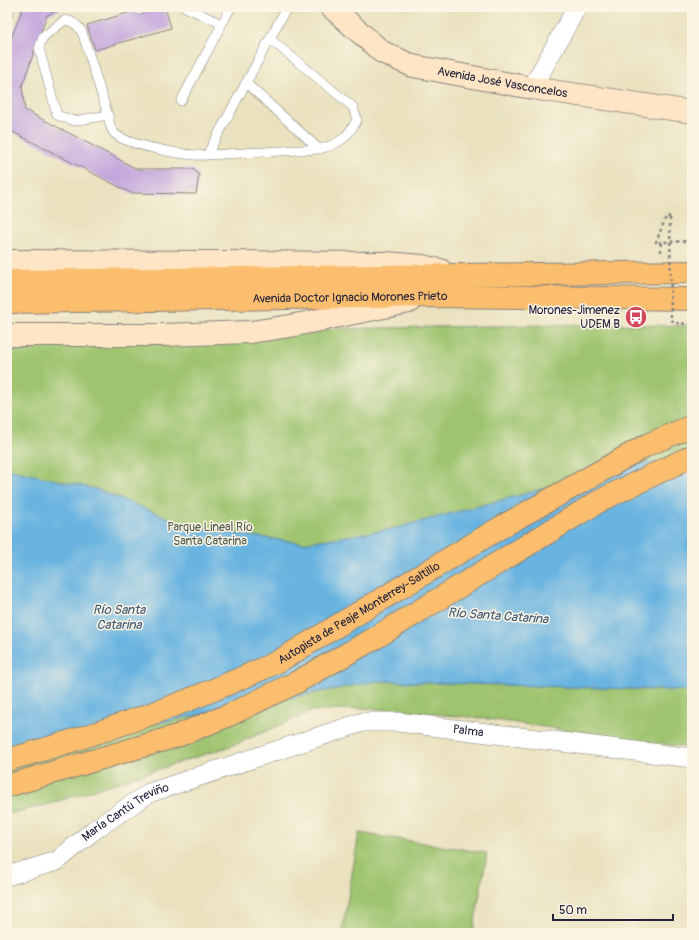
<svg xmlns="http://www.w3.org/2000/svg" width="699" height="940" viewBox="0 0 699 940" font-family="Pangolin,sans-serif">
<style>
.green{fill:#9fc46f;stroke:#607355}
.water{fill:#67b3e0;stroke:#446a8e}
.building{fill:#c1a4dd}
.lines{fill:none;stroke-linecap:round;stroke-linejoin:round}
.lane-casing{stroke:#86827d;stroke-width:10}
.street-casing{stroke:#86827d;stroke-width:20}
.secondary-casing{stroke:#86827d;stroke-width:24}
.primary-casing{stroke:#86827d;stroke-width:24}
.highway-casing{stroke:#86827d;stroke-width:24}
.path{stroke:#86827d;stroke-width:2.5;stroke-dasharray:3 3;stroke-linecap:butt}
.lane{stroke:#fff;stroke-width:9}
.street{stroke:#fff;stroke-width:19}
.secondary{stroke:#fde5c5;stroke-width:22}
.primary{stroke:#fabe6e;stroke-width:22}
.highway{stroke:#fabe6e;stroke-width:22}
.path-bridge{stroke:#86827d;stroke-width:2.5;stroke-dasharray:3 3;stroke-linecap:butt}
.labels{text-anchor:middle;stroke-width:3;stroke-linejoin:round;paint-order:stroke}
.street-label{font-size:12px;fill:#22223b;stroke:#fcf5e5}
.poi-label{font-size:12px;fill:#22223b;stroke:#fcf5e5;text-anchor:end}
.park-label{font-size:12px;fill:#4e5b4d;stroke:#fcf5e5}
.water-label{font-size:13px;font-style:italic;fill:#3a5575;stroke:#fcf5e5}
</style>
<rect width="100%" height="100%" fill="#fcf5e5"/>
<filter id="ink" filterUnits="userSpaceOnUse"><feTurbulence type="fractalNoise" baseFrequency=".025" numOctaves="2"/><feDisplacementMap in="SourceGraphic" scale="8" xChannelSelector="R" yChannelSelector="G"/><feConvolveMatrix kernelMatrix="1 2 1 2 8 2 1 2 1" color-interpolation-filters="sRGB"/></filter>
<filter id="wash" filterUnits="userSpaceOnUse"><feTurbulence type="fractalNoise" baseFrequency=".012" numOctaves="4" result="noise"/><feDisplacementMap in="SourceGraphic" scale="16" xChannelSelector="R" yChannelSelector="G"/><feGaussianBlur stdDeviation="0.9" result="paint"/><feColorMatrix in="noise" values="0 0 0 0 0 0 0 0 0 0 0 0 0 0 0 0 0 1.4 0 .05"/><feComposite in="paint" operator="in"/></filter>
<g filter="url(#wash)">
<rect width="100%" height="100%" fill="#eae2bf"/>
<!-- green -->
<path class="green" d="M 607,324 L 692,326 L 692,748 L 481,718 L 364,708 L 312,711 L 234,745 L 46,805 L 7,814 L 7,331 L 270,330 Z
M 359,833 L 487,853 L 473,933 L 342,933 Z"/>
<!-- water -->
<path class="water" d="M 692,457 L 692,691 L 378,681 L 42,745 L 7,756 L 7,469 L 96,489 L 194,528 L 302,543 L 392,529 L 637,464 Z"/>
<g id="blocks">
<!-- building -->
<path class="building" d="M 23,7 L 66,7 L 47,15 L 22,86 L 25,110 L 137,169 L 193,169 L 199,175 L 196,194 L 131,193 L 7,129 L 7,50 Z
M 148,7 L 165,7 L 171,28 L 95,50 L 87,25 Z"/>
</g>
</g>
<g filter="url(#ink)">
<use href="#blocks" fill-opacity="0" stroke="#86827d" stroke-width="1"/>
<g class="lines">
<!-- lane casing -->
<g class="lane-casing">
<path id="lane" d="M 185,7 L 222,24
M 139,10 L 144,7
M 7,16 L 11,7
M 65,20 C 73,21 78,25 82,32 L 108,115 L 74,121 L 57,115 L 39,48 L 43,37 Z
M 246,83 L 319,149
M 181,101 L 231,7
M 108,115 C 109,120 110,129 114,133 C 125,145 190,157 207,155 L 287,7
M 207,155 L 319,149 C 340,144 347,138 357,120 L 353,107 L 270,39"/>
</g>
<!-- street casing -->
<g class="street-casing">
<g id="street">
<path d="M 532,88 L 577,7"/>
<path id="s1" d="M 7,876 L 57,861 L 94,830 L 149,793 L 363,722 L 398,722 L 692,758"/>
</g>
</g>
<!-- secondary casing -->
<g class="secondary-casing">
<g id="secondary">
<path id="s2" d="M 331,7 L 382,52 L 413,66 L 532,88 L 692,112"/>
<path d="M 7,261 L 386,263 L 422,266 L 440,270"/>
<path d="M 7,335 L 162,335 L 251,332 L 290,326 L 409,302"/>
</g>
</g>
<!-- primary casing -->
<g class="primary-casing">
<g id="primary">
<path d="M 7,281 L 692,272"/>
<path id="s3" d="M 7,302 L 436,296 L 692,299"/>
</g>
</g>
<!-- highway casing -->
<g class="highway-casing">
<g id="highway">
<path id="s4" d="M 7,760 C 100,734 192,702 279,661 L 503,526 L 647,445 L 692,426"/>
<path d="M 7,786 L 177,736 L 229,715 L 297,682 L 375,638 L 601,500 L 692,456"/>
</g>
</g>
<!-- path -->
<path class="path" d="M 670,218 L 668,216 L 666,217 L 656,242 L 658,244 L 661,242 L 692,241
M 661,243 L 661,254
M 671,320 L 679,324 L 692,323"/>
<!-- lane -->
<use href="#lane" class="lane"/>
<!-- street -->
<use href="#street" class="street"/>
<!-- secondary -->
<use href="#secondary" class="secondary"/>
<!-- primary -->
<use href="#primary" class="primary"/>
<!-- highway -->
<use href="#highway" class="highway"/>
<!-- path-bridge -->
<path class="path-bridge" d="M 670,218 L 671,320"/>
</g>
</g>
<!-- icons -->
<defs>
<g id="bus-disc" transform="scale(1.15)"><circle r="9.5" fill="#d1495b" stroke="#fcf5e5"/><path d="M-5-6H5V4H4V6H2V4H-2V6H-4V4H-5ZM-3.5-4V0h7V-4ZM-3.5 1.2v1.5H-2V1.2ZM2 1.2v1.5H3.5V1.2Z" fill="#fff"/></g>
</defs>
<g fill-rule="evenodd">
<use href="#bus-disc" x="636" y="317"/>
</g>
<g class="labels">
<!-- street labels -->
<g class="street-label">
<text dy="4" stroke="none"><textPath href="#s2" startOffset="193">Avenida José Vasconcelos</textPath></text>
<text dy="4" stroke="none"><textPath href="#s3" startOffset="343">Avenida Doctor Ignacio Morones Prieto</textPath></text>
<text dy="4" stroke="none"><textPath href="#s4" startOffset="383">Autopista de Peaje Monterrey-Saltillo</textPath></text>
<text dy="4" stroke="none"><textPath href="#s1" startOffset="498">Palma</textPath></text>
<text dy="4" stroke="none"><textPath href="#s1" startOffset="137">María Cantú Treviño</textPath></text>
</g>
<!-- poi labels -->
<g class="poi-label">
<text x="620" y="314">Morones-Jimenez<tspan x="620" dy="14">UDEM B</tspan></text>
</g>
<!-- park labels -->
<g class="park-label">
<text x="210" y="531">Parque Lineal Río<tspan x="210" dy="14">Santa Catarina</tspan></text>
</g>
<!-- water labels -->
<g class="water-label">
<text x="119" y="614">Río Santa<tspan x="119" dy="15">Catarina</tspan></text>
<text transform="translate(498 615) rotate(4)" y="5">Río Santa Catarina</text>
</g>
</g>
<!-- margin -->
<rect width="699" height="940" fill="none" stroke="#fcf5e5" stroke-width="24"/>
<!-- scale -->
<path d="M553 914v6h120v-6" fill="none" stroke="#22223b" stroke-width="2"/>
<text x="559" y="914" font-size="12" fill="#22223b" stroke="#fcf5e5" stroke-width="3" paint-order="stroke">50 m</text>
</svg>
